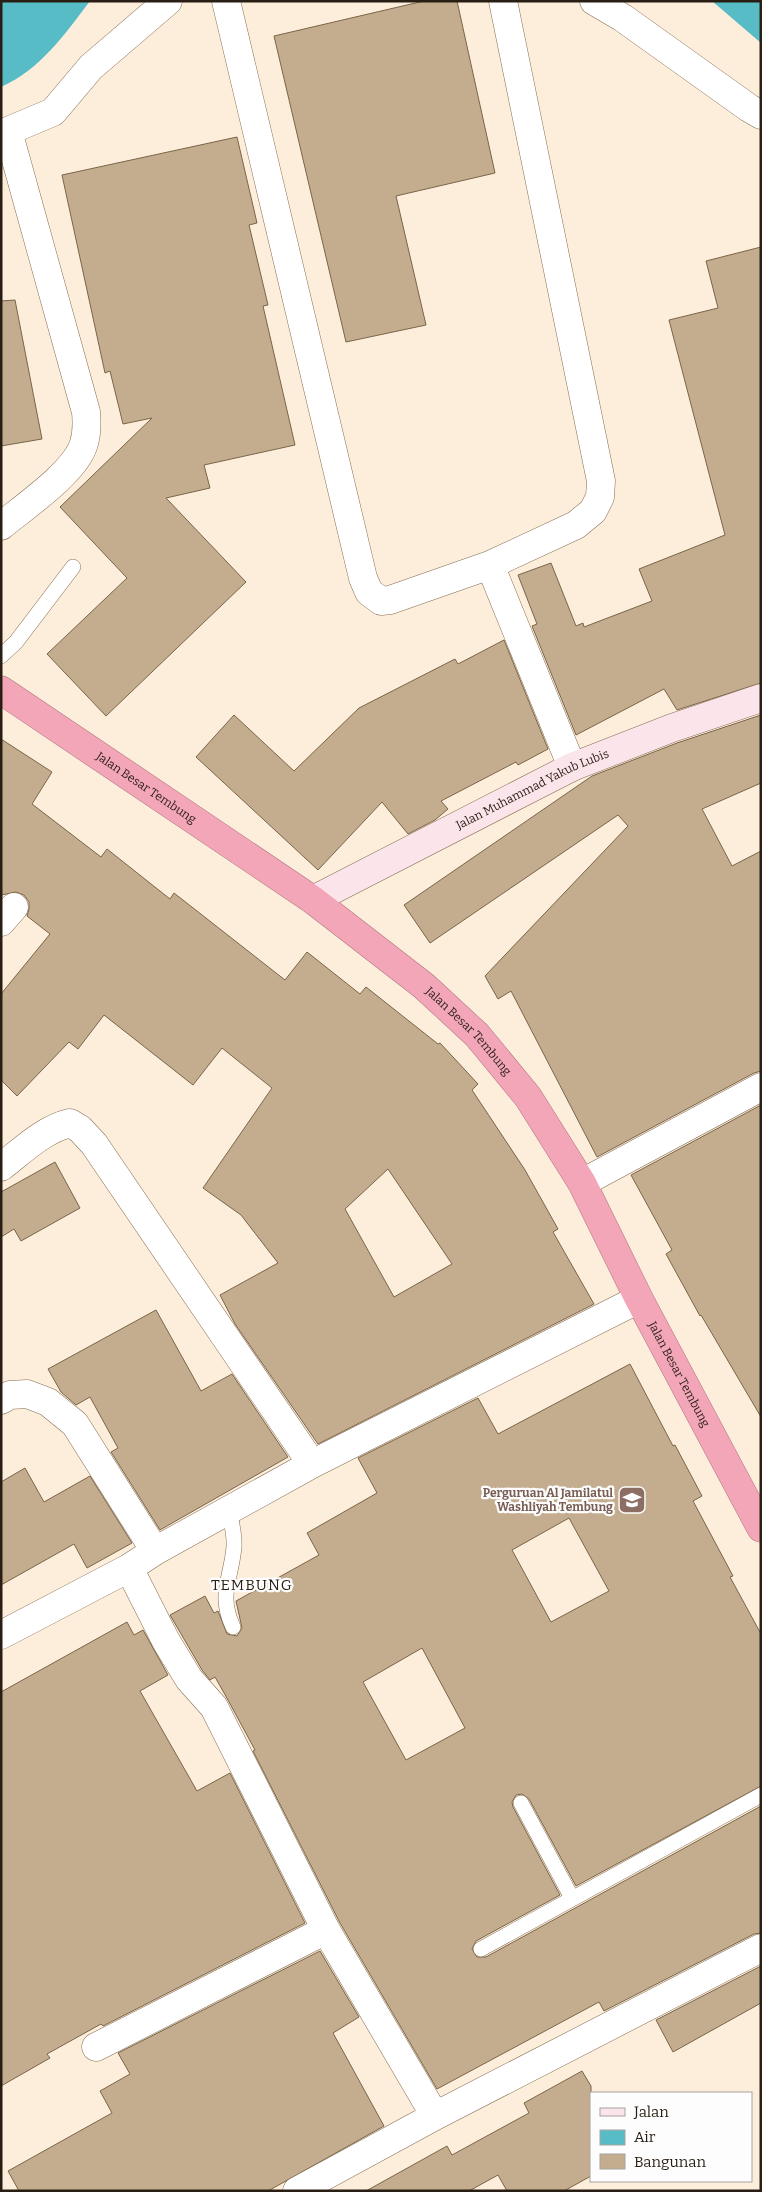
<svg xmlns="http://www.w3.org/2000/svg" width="762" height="2192" viewBox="0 0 762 2192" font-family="Bitter,serif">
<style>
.water{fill:#57bcc6}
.building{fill:#c3ad8e;stroke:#7a6549;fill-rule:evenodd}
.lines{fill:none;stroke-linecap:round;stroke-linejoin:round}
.lane-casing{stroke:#876f54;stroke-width:16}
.street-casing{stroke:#876f54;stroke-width:29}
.secondary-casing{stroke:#876f54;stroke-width:29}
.highway-casing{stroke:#ac767e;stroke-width:29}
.lane{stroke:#fff;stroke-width:15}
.street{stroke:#fff;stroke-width:28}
.secondary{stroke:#fbe4ea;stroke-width:28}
.highway{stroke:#f3a6b8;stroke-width:28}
.labels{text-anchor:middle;stroke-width:4.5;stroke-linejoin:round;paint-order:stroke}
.street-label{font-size:12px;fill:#281e13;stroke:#fdfdfd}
.education-label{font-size:12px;font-weight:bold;fill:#785e54;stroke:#fdfdfd;text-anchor:end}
.quarter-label{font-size:15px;letter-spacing:1px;fill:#281e13;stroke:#fdfdfd}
</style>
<rect width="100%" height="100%" fill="#fdeddb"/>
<!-- water -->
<path class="water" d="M 1,1 L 90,1 C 65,34 40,70 1,87 Z
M 712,1 L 761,1 L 761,43 Z"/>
<!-- building -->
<path class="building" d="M 424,1 L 457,1 L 495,173 L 396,196 L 426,325 L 346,342 L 274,36 Z
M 237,137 L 257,223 L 249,225 L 268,305 L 263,306 L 295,445 L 204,465 L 210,488 L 166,498 L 246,582 L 106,716 L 47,654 L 127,578 L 60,507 L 152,418 L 123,424 L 110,371 L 105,373 L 62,175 Z
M 761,247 L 761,683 L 677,710 L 664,689 L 576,735 L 532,626 L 537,624 L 518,575 L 551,563 L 576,626 L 583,623 L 584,627 L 652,601 L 639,569 L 725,535 L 669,320 L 718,308 L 706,261 Z
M 15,300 L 42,439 L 1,446 L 1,301 Z
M 504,640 L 548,749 L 518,765 L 516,762 L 441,801 L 448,809 L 435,820 L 408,834 L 382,802 L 318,870 L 196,757 L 234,715 L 294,771 L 359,708 L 455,659 L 458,664 Z
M 761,715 L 761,783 L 702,809 L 732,866 L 761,851 L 761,1071 L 754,1073 L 597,1157 L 511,991 L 498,999 L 485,976 L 628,826 L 618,815 L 430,943 L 404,905 L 592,776 L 677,743 Z
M 1,739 L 52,772 L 32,804 L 101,857 L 107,849 L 170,899 L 174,893 L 285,980 L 307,952 L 360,994 L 366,987 L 438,1044 L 440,1043 L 478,1084 L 472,1090 L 525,1170 L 558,1229 L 553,1232 L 594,1304 L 318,1444 L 235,1324 L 220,1295 L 278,1263 L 241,1215 L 203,1188 L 272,1088 L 222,1048 L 193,1085 L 104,1015 L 78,1049 L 69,1042 L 17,1096 L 1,1080 L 1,994 L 50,934 L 27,916 L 29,909 L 29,902 L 24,895 L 16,892 L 1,895 ZM 388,1169 L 452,1264 L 394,1297 L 345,1209 Z
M 761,1105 L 761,1417 L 701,1315 L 700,1316 L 666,1254 L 672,1250 L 631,1175 Z
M 55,1162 L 80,1208 L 21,1241 L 14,1229 L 1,1237 L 1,1192 Z
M 156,1310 L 201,1391 L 232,1374 L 288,1457 L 160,1530 L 111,1452 L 118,1448 L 90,1397 L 76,1405 L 61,1392 L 48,1369 Z
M 630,1364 L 673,1446 L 675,1445 L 702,1496 L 693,1501 L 733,1576 L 730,1577 L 761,1634 L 761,1786 L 576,1886 L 529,1799 L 522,1794 L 516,1795 L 512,1802 L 513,1807 L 560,1895 L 476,1941 L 472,1949 L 477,1957 L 486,1957 L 761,1806 L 761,1933 L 754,1934 L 604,2011 L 599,2002 L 437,2089 L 340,1923 L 253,1751 L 255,1750 L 228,1700 L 215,1677 L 210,1680 L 202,1670 L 170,1615 L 205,1596 L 214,1613 L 218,1611 L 227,1634 L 237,1636 L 242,1628 L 236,1601 L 319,1555 L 307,1533 L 377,1493 L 358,1458 L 478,1398 L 498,1434 ZM 569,1518 L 609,1591 L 551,1622 L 512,1550 ZM 422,1648 L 465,1728 L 406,1760 L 363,1682 Z
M 25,1468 L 44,1502 L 90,1476 L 132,1543 L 87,1568 L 74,1544 L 1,1585 L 1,1482 Z
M 127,1622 L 134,1635 L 143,1630 L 168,1675 L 140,1691 L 197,1791 L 230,1773 L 305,1923 L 103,2026 L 101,2024 L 47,2054 L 50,2058 L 1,2086 L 1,1692 Z
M 320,1951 L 359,2017 L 333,2033 L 384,2126 L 268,2191 L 19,2191 L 8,2171 L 112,2113 L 100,2091 L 130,2074 L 118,2053 Z
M 761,1966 L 761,2003 L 673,2052 L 656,2020 Z
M 582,2071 L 591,2086 L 591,2176 L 564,2191 L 507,2191 L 498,2175 L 469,2191 L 366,2191 L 447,2146 L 452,2155 L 529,2113 L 524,2103 Z"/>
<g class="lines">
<!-- lane casing -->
<g class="lane-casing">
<path id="lane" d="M 1,656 L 16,642 L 73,567
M 229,1509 C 231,1521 235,1535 234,1547 C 231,1580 218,1594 233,1627
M 521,1803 L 572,1898
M 481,1949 L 761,1795"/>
</g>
<!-- street casing -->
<g class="street-casing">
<path id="street" d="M 226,1 L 363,578 L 369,592 L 381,601 L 390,600 L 490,565 L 576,525 L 593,511 L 600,497 L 601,481 L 503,1
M 594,1 L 623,18 L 749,108 L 761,115
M 1,132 L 8,131 L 53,112 L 91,67 L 168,1
M 1,526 C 24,507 77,471 84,443 C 87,433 87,423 86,412 L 8,131
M 490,565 L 572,767
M 1,922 L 14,907
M 1,1167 C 22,1151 44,1129 70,1123 L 80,1129 L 94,1144 L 312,1464
M 582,1183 L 761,1087
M 1,1400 L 10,1395 L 27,1394 L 48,1402 L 75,1424 L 155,1551
M 129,1568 L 166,1641 L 189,1679 L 214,1707 L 326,1930 L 435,2116
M 1,1635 L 129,1568 L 155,1551 L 312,1464 L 639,1299
M 96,2047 L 326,1930
M 297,2191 L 435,2116 L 761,1948"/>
</g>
<!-- secondary casing -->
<g class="secondary-casing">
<g id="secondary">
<path id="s1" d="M 313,900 L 572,767 L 672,728 L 761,698"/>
</g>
</g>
<!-- highway casing -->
<g class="highway-casing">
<g id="highway">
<path id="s2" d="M 1,690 L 313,900 L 424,986 L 477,1035 L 528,1097 L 582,1183 L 639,1299 L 761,1528"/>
</g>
</g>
<!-- lane -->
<use href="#lane" class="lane"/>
<!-- street -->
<use href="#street" class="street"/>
<!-- secondary -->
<use href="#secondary" class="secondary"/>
<!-- highway -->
<use href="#highway" class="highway"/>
</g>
<!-- icons -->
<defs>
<g id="school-square" transform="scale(1.4375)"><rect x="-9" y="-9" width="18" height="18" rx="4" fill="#8d6e63" stroke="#fdfdfd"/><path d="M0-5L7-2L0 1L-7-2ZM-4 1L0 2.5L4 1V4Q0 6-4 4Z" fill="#fff"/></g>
</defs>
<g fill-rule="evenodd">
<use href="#school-square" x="632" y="1500"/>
</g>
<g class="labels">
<!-- street labels -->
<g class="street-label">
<text dy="4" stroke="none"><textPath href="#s2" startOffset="175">Jalan Besar Tembung</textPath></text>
<text dy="4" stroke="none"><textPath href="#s1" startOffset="246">Jalan Muhammad Yakub Lubis</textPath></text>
<text dy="4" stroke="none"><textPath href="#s2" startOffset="580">Jalan Besar Tembung</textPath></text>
<text dy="4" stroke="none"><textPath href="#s2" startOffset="985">Jalan Besar Tembung</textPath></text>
</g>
<!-- education labels -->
<g class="education-label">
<text x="613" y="1497">Perguruan Al Jamilatul<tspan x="613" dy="14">Washliyah Tembung</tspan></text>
</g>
<!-- quarter labels -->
<g class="quarter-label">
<text x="252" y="1590">TEMBUNG</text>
</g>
</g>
<!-- border -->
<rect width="762" height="2192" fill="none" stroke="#281e13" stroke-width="5"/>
<!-- legend -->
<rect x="590" y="2092" width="162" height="90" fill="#fdfdfd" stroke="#a8a49f"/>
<rect x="600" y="2108" width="25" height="8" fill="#fbe4ea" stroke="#a8a49f"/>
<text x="634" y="2117" font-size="15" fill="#281e13">Jalan</text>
<rect x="600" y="2130" width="25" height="15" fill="#57bcc6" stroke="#a8a49f"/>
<text x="634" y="2142" font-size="15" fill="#281e13">Air</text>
<rect x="600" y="2154" width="25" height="15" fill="#c3ad8e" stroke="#a8a49f"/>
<text x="634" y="2167" font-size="15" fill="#281e13">Bangunan</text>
</svg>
